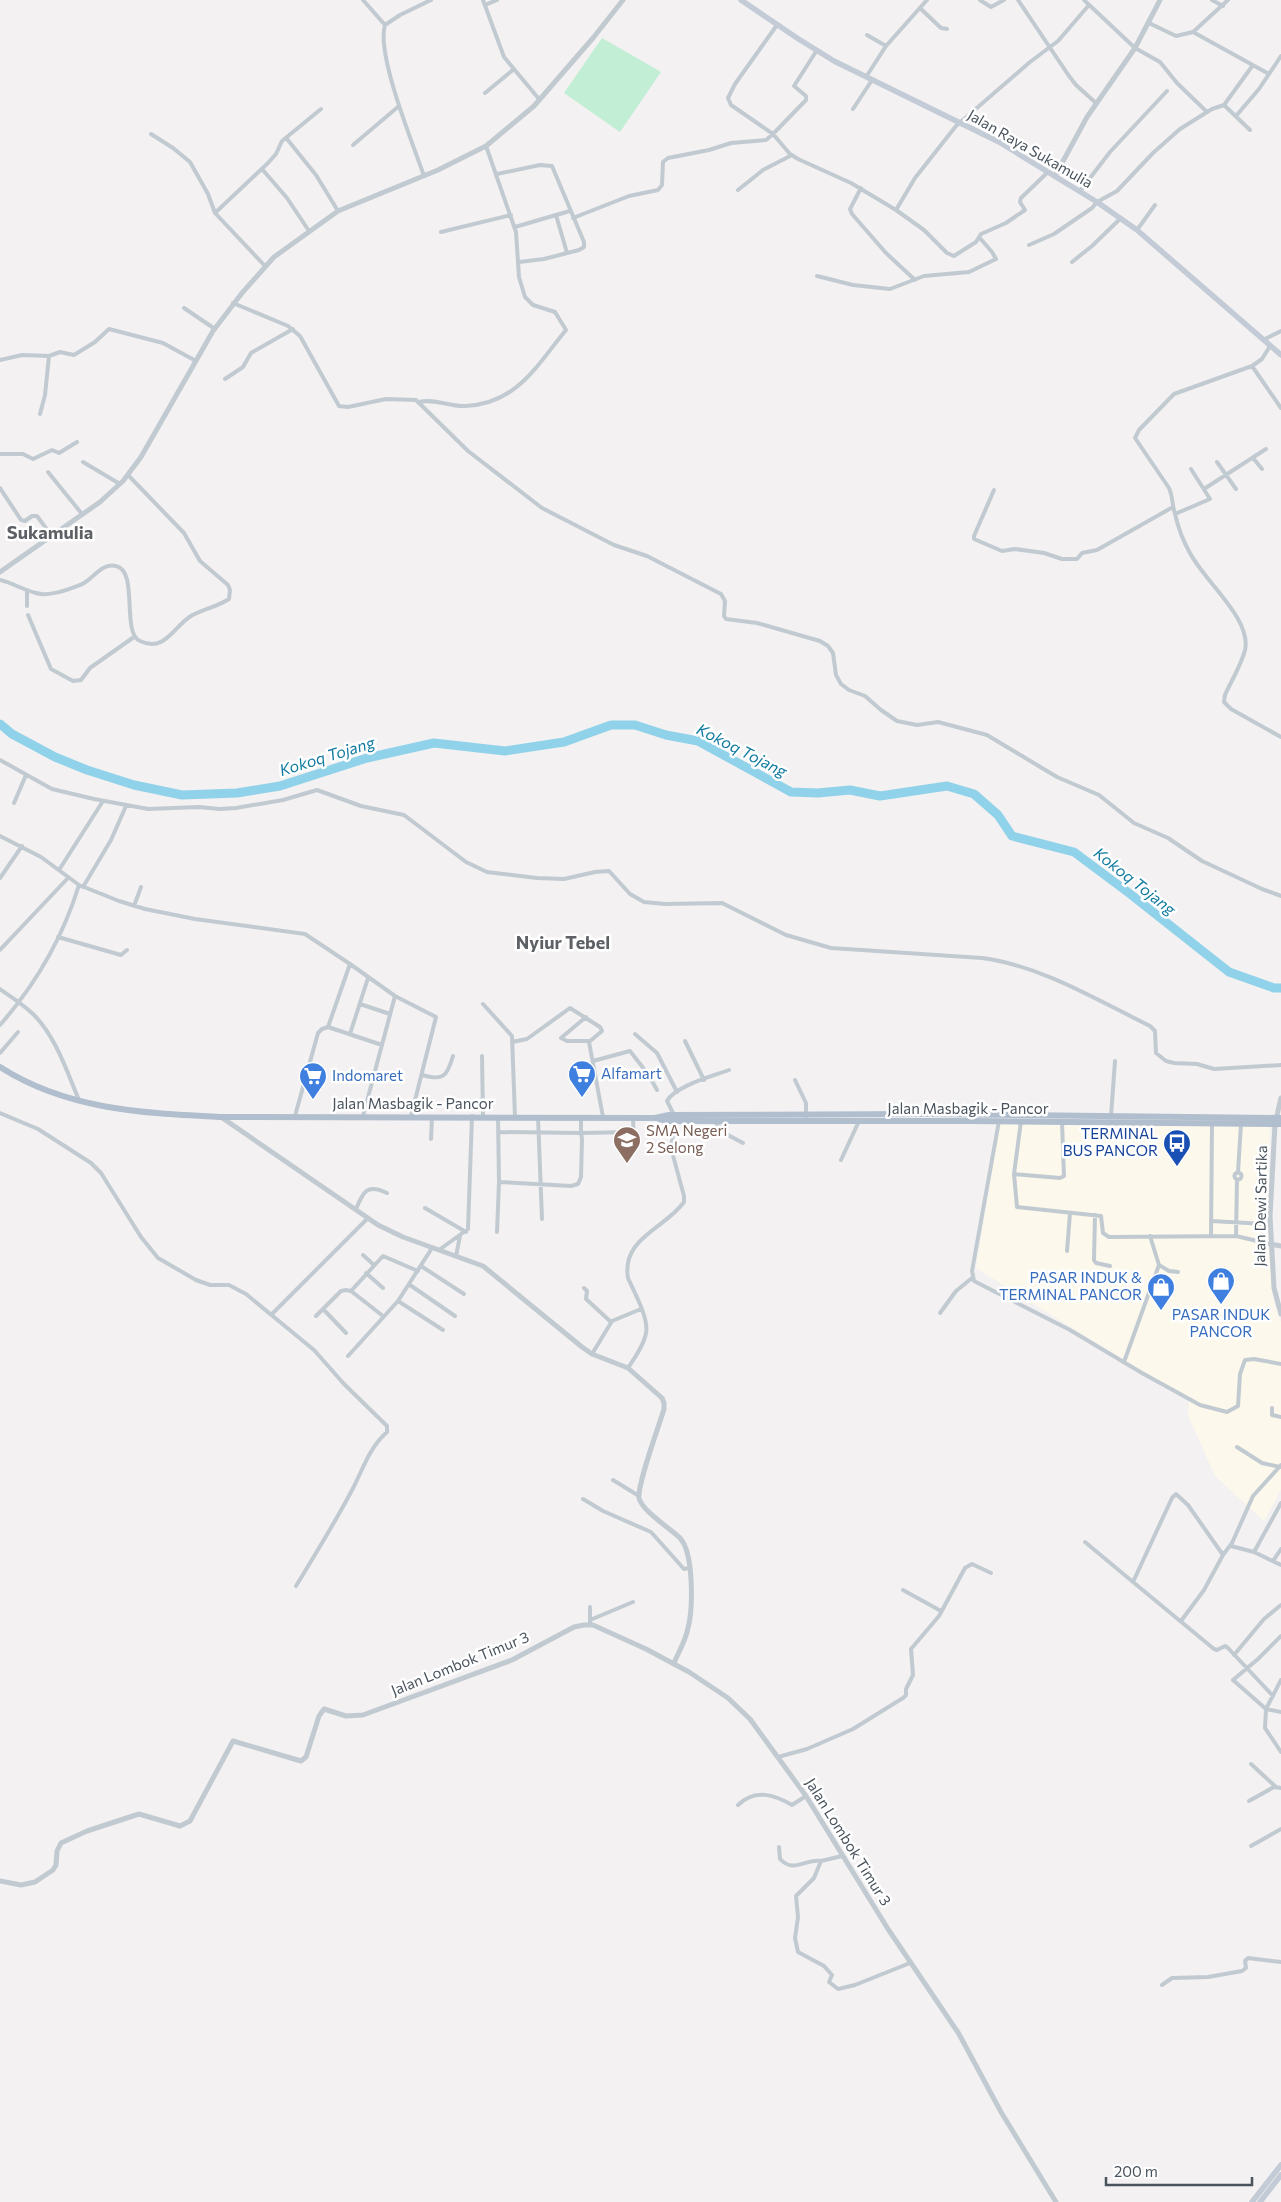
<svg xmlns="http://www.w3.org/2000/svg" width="1281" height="2202" viewBox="0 0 1281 2202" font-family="Commissioner,sans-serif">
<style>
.commercial{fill:#fcf8ec}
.park{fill:#c1eed5}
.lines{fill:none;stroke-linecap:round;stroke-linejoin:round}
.river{stroke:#90d2e9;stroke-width:9}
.minor{stroke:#c2cad1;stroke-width:4}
.tertiary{stroke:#c2cad1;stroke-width:5}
.secondary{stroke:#c2cbd6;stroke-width:5.5}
.primary{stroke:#b1bece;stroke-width:6}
.labels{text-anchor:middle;stroke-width:5;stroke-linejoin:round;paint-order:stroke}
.street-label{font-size:15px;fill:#49535d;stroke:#fff}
.shop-label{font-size:15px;fill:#366cbe;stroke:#fff;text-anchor:start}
.education-label{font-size:15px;fill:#785e54;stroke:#fff;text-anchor:start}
.transit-label{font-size:15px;fill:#164399;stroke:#fff;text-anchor:end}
.water-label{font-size:16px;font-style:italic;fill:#127ba0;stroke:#fff}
.quarter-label{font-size:18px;font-weight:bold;fill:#5d6065;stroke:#fff}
</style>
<rect width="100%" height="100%" fill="#f3f1f1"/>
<!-- commercial -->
<path class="commercial" d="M 1000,1122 L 1270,1126 L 1267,1223 L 1273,1300 L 1281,1322 L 1281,1490 L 1264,1521 L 1215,1476 L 1188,1415 L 1189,1401 L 976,1268 Z"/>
<!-- park -->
<path class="park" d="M 602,38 L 661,72 L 620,132 L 564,93 Z"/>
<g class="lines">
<!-- river -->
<path class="river" d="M 0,724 L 12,734 L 55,757 L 87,770 L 134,785 L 182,795 L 237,793 L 280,786 L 367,758 L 434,743 L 505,751 L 564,742 L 611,725 L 635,725 L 666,735 L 698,741 L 791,792 L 818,793 L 850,790 L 880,796 L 947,786 L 974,794 L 998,815 L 1012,836 L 1074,852 L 1129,893 L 1229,972 L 1274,988 L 1281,988"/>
<!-- minor -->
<path class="minor" d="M 363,0 L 385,25 L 400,15 L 431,0
M 483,0 L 504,57 L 539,99
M 980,0 L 991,7 L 1004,0
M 1018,0 L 1069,76 L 1076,85 L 1096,103
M 1084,0 L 1135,48 L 1160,62 L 1177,83 L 1207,112
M 1212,0 L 1223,6
M 485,5 L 497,0
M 920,8 L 941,28 L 947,29
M 1149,23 L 1176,36 L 1193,32 L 1228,0
M 385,25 C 376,54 413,144 424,176
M 777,25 L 735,84 L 728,98 L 731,105 L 773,134 L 806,100 L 806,96 L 794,86 L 817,50
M 1193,32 L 1269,74
M 867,35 L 886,46
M 866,77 L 886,46 L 927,0
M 485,93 L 514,69
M 1224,105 L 1253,65
M 853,109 L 872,80
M 1236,116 L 1259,89 L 1281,56
M 151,134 L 173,148 L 190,162 L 208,194 L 215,213 L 265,266
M 287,139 L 316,175 L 338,211
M 353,145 L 399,106
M 262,169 L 287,198 L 309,231
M 497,174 L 540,165 L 552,166 L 584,242 L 584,247 L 579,250 L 544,259 L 519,262
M 861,188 L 850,209 L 852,214 L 886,253 L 915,280
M 738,190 L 763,170 L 792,155
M 1080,191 L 1110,152 L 1167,91
M 896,210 L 924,230 L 947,253 L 954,256 L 976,242 L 981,234 L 1006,223 L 1025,210 L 1020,202 L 1021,198 L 1048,172
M 215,213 L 268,163 L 276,154 L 282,141 L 321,109
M 556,215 L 570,211
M 573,218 L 629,196 L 658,190 L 662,185 L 663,162 L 668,158 L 709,150 L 731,143 L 766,140 L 773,134 L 790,154 L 798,159 L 851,183 L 896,210 L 915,178 L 956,126 L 1030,62 L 1058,41 L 1089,5
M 515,227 L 556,215 L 567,253
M 1137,230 L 1155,205
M 441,232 L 511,215
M 1029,245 L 1054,234 L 1092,208 L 1097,202 L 1117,191 L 1153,153 L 1180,129 L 1212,109 L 1224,105 L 1250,130
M 1072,262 L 1092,246 L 1121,218
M 817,276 L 853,285 L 890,289 L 924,276 L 969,272 L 996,259 L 992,252 L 979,237
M 233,303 L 288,326 L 300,336 L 339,406 L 348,407 L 386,399 L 416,400 L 468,451 L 542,508 L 614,545 L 647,556 L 721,594 L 725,601 L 724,616 L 726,619 L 757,623 L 820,641 L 828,646 L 833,653 L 836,675 L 841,684 L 849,690 L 865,696 L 881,710 L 897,721 L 917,725 L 938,722 L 987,735 L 1057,777 L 1099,795 L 1134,823 L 1168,838 L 1202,861 L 1262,889 L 1281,896
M 184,308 L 215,329
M 1263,340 L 1281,331
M 1270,346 L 1262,359 L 1252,366 L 1174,394 L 1139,430 L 1135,438 L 1169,488 C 1173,497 1172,505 1175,514 C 1178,527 1183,541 1190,553 C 1205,582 1252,619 1245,650 C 1241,666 1231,681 1225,695 L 1224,702 L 1231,709 L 1281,737
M 0,360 L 22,355 L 49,356 L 60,352 L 74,355 L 95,342 L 109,329 L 163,343 L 196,361
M 1252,366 L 1281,408
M 225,379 L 243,367 L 251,353 L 293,329
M 419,402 C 434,398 450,407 465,406 C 517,404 537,365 566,330 L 555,312 L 533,305 L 525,297 L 519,277 L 516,232 L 486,146
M 40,414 L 45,395 L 49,356
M 0,454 L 23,454 L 33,459 L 52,450 L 59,453 L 77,442
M 1253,458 L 1262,469
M 83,462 L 120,484
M 1217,462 L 1236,489
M 48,472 L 82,514
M 0,488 L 21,520 L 25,521 L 32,516 L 37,516 L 51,535
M 1204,489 L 1266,449
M 994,490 L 974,536 L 974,539 L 1002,551 L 1015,549 L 1044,553 L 1062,559 L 1077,559 L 1082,553 L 1097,550 L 1173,507
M 1175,514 L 1210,499 L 1191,469
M 0,580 C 13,583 23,590 36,593 C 49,597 67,590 80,585 C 92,581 101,562 116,566 C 139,571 121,633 140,641 C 165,653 174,626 191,616 C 203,609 217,607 229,599 L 230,590 L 228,585 L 200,561 L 184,533 L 128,475
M 27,590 L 27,606
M 28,615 L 51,669 L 73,681 L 81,680 L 90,668 L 134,637
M 0,760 L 52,789 L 94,799 L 148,809 L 199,807 L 220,809 L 236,808 L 283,800 L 317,790 L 361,806 L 404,815 L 466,862 L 487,872 L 537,878 L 564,879 L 595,872 L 609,871 L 630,894 L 644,902 L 665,904 L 722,903 L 786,935 L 831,948 L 982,958 C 1042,966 1097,1000 1150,1026 L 1155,1031 L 1156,1053 L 1166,1061 L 1174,1063 L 1197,1064 L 1214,1069 L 1281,1065
M 14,803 L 26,775
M 0,836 L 41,857 L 79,885 L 119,901 L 145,909 L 195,919 L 305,934 L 350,964
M 59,870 L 103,801
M 0,878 L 22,846
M 83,887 L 111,840 L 126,806
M 134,906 L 141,887
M 58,937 L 121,955 L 127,950
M 0,950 L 68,878
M 0,989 C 11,997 24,1005 34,1015 C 56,1037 67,1072 79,1100
M 360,1004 L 390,1014
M 483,1004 L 512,1036 L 515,1117
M 586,1017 L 561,1038 L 567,1041 L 589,1041
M 0,1025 C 36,984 63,937 79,885
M 328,1027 L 382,1045
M 350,1034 L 368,978
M 635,1034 L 657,1053 L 677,1092
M 685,1041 L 704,1080
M 512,1042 L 527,1039 L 570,1008 L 600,1027 L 602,1031 L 589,1042 L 603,1117
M 0,1053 L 18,1032
M 482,1056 L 483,1117
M 593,1061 L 630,1051 L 648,1074 L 657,1090
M 422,1075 C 443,1081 447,1077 453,1056
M 795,1080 L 806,1103 L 806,1116
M 0,1113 L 38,1129 L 91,1163 L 101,1173 L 141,1237 L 158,1258 L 196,1280 L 210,1285 L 229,1285 L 246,1294 L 314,1350 L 344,1384 L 387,1426 L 387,1432 C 368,1449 363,1470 351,1492 C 334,1524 315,1555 296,1586
M 674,1115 L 667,1101 C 675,1086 713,1076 729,1070
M 295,1116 L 318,1033 L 322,1029 L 328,1027 L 350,964 L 395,996 L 436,1017 L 411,1116
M 363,1116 L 395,996
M 1111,1116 L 1115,1061
M 538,1117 L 542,1219
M 581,1117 L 581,1133 L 634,1132
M 633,1117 L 634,1144
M 714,1121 L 728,1135 L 743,1143
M 999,1121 L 972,1271 L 974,1281 L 1070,1330 L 1142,1373 L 1200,1405 L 1227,1412 L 1238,1406 L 1240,1374 L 1245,1360 L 1254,1359 L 1281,1364
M 1021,1121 L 1014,1174 L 1017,1207 L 1101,1216 L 1103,1233 L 1109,1237 L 1236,1236
M 499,1132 L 581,1133 L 582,1139 L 581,1177 L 578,1184 L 571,1186 L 499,1182
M 431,1139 L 432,1117
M 841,1160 L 859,1121
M 1238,1172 L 1241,1124
M1234.5 1176a3.5 3.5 0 1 1 7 0a3.5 3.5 0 1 1-7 0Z
M 1014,1174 L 1060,1178 L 1064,1176 L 1062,1122
M 1237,1180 L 1236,1236 L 1270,1244
M 425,1208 L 466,1232
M 356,1209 C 363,1192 367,1183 387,1193
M 1095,1215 L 1094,1260 L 1096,1263 L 1110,1266
M 1211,1221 L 1265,1224
M 497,1232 L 499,1182 L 498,1117
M 1150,1236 L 1159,1265
M 1211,1236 L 1212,1124
M 439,1250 L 468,1229 L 472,1116
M 1067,1251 L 1070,1213
M 363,1255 L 374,1265
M 456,1256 L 460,1236
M 421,1266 L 464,1294
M 366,1273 L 383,1288
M 410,1285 L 455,1316
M 584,1288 L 587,1291 L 586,1299 L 611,1322
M 398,1301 L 443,1330
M 323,1309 L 346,1333
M 940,1313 L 956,1291 L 972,1278
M 272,1314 L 368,1218
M 316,1316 L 341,1291 L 346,1290 L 351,1291
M 383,1316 L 351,1291 L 383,1256 L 418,1271
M 592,1354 L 612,1321 L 641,1309
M 348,1356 L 398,1301 L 432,1248
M 1124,1362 L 1159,1265 L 1169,1271 L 1178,1272
M 628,1368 C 635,1357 644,1345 646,1333 C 649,1318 634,1292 628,1278 C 621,1238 666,1228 684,1202 L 684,1196 L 671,1148 L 675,1121
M 1272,1408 L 1272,1415 L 1281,1417
M 1237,1447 L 1262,1463 L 1280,1467
M 613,1480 L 639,1496
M 583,1499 L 603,1511 L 651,1532 L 684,1569 L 689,1568
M 1085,1542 L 1133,1582 L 1172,1498 L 1176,1494 L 1188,1505 L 1223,1555
M 1231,1546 L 1254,1552 L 1281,1565
M 1254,1552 L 1281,1503
M 1273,1561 L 1281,1549
M 1133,1582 L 1214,1649 L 1217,1650 L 1225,1646 L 1228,1648 L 1273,1696
M 903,1590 L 941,1611
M 590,1620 L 633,1602
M 1181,1621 L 1204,1590 L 1223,1555 L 1232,1543 L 1253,1496 L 1281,1465
M 590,1625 L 590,1607
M 1281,1636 L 1258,1659 L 1233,1680 L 1266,1709 L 1265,1728 L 1281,1752
M 1234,1655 L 1264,1619 L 1281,1605
M 1281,1680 L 1266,1709 L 1281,1712
M 778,1757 L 807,1749 L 853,1729 L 903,1698 L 906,1695 L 906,1689 L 913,1675 L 911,1649 L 939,1616 L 965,1568 L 972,1564 L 991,1573
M 1251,1764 L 1276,1787
M 1249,1801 L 1274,1787 L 1281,1788
M 738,1805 C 755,1788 775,1795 792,1805 L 806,1796
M 1251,1846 L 1281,1829
M 779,1847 L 780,1859 C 794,1874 806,1858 821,1861
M 842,1856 L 821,1861 L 814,1878 L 796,1896 L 798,1917 L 795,1938 L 798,1952 L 824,1966 L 832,1975 L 829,1982 L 838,1989 L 855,1985 L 910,1963
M 1162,1985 L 1172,1978 L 1208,1977 L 1242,1971 L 1246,1968 L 1245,1961 L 1248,1958 L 1281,1962"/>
<!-- tertiary -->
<path class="tertiary" d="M 1055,176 L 1087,117 L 1135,48 L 1160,0
M 0,572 L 100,502 L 123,481 L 141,457 L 213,331 L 242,293 L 274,257 L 338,211 L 438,170 L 486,146 L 534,106 L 593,38 L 623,0
M 1281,1098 L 1275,1124 L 1270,1216 L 1274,1288 L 1281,1314
M 221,1117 L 378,1225 L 403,1237 L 483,1266 L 582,1347 L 592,1354 L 628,1368 L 662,1398 L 664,1403 L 664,1409 C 659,1426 637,1485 639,1498 C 642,1511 670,1528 680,1538 C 694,1553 693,1609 688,1628 C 686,1640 679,1651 674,1663
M 1270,1244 L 1281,1246
M 0,1881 L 21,1885 L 35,1882 L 53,1870 L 56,1865 L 57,1851 L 61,1843 L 87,1831 L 139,1814 L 180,1826 L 190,1821 L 233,1741 L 301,1761 L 306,1757 L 319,1716 L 324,1709 L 346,1716 L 363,1715 L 512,1660 L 574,1627 L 584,1625 L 593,1625 L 646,1649 L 689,1672 L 728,1698 L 750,1719 L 806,1796 L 888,1929 L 959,2034 L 1001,2112 L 1056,2202"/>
<!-- secondary -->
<path class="secondary" d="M 741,0 L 797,38 L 834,61 L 999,142 L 1097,202 L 1137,230 L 1281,355
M 1252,2202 L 1281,2165
M 1260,2202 L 1281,2175"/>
<!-- primary -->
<path class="primary" d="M 0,1067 C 67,1110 143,1113 221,1117 L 655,1118 L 669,1115 L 929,1114 L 1281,1118
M 659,1119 L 669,1121 L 971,1121 L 1281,1124"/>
</g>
<!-- icons -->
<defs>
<g id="supermarket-pin" transform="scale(1.4375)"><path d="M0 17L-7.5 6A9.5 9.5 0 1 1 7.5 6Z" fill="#3f7fe0" stroke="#fff"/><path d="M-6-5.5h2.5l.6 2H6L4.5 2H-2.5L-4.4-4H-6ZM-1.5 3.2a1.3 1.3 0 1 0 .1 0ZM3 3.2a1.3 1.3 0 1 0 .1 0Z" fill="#fff"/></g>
<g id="school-pin" transform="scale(1.4375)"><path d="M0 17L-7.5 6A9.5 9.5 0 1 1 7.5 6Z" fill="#8d6e63" stroke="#fff"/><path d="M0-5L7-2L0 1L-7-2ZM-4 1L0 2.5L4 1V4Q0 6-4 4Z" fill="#fff"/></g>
<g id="bus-pin" transform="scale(1.4375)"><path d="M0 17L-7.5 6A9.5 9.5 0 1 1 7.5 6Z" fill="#1a4fb4" stroke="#fff"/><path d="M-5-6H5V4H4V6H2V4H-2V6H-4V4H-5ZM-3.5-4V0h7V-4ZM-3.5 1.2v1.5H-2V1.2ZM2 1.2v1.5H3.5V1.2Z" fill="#fff"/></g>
<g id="shop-pin" transform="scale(1.4375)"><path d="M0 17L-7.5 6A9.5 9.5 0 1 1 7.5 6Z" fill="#3f7fe0" stroke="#fff"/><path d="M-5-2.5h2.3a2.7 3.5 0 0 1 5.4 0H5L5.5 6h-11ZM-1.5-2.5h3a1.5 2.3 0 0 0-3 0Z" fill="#fff"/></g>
</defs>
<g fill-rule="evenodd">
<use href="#supermarket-pin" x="582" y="1074"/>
<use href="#supermarket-pin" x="313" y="1076"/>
<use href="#school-pin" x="627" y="1140"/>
<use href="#bus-pin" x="1177" y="1143"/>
<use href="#shop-pin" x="1221" y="1281"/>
<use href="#shop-pin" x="1161" y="1287"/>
</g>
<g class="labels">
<!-- street labels -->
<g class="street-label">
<text transform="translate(1030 149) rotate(30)" y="5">Jalan Raya Sukamulia</text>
<text x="413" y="1109">Jalan Masbagik - Pancor</text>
<text x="968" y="1114">Jalan Masbagik - Pancor</text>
<text transform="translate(1261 1206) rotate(-89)" y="5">Jalan Dewi Sartika</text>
<text transform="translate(460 1664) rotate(-22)" y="5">Jalan Lombok Timur 3</text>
<text transform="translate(848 1842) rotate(58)" y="5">Jalan Lombok Timur 3</text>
</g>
<!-- shop labels -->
<g class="shop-label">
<text x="601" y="1079">Alfamart</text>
<text x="332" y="1081">Indomaret</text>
<text x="1142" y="1283" text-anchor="end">PASAR INDUK &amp;<tspan x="1142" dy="17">TERMINAL PANCOR</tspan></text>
<text x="1221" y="1320" text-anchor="middle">PASAR INDUK<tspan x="1221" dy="17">PANCOR</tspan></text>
</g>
<!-- education labels -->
<g class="education-label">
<text x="646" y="1136">SMA Negeri<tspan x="646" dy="17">2 Selong</tspan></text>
</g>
<!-- transit labels -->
<g class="transit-label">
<text x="1158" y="1139">TERMINAL<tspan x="1158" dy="17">BUS PANCOR</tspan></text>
</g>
<!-- water labels -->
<g class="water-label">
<text transform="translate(742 750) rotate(27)" y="6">Kokoq Tojang</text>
<text transform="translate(327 756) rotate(-17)" y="6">Kokoq Tojang</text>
<text transform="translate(1135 881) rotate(38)" y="6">Kokoq Tojang</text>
</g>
<!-- quarter labels -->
<g class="quarter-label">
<text x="50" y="539">Sukamulia</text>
<text x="563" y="949">Nyiur Tebel</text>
</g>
</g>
<!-- scale -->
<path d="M1106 2177v8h146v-8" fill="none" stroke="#49535d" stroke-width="2.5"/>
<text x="1114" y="2177" font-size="15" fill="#49535d" stroke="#ffffff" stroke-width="4" paint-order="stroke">200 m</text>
</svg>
